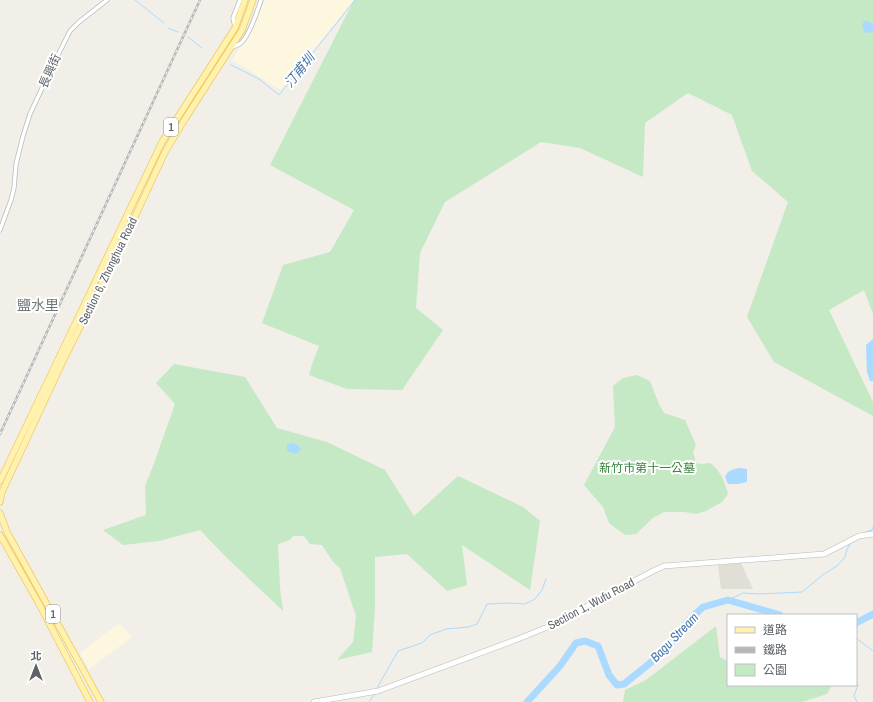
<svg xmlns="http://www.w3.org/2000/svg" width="873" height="702" viewBox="0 0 873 702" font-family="'Archivo Narrow','Noto Sans TC',sans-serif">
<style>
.commercial{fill:#fef7e0}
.education{fill:#e1ded6}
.green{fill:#c5e8c5}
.water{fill:#aadaff}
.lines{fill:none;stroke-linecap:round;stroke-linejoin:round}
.stream{stroke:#aadaff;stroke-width:1}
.river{stroke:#aadaff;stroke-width:7}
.street-casing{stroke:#b5b8bc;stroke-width:5}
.secondary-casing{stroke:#b6babf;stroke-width:6}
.primary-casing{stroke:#f2c960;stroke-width:7}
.street{stroke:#fff;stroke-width:3.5}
.secondary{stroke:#fff;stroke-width:5}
.primary{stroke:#fff2af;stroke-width:5.5}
.rail-casing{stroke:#b6b7b8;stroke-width:2.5}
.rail{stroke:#fff;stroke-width:1;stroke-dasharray:3;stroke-linecap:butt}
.labels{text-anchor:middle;stroke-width:4;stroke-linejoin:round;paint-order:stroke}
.shield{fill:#fff;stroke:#8f9295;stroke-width:1}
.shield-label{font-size:11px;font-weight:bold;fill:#5f6368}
.street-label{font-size:12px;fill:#5f6368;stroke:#fff}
.park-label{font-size:12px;fill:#348238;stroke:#fff}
.water-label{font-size:13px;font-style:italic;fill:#4174aa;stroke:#fff}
.quarter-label{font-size:14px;fill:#70757a;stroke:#fff}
</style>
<rect width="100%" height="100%" fill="#f1efe8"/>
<!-- commercial -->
<path class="commercial" d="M 265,0 L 354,0 L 281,90 L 232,60 L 253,28 Z
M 119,623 L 132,637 L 89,669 L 80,653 Z"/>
<!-- education -->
<path class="education" d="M 741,563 L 753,589 L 721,589 L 718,565 Z"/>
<!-- green -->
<path class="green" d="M 354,0 L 873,0 L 873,314 L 864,290 L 829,310 L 873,402 L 873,416 L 774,362 L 747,317 L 788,202 L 752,171 L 732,115 L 688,93 L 645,123 L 643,177 L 580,148 L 541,142 L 445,202 L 420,253 L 416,308 L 443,330 L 402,390 L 347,389 L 309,375 L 312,364 L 319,346 L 262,323 L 283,265 L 330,252 L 354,210 L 270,165 Z
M 174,364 L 245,377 L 277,428 L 327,442 L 385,470 L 414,516 L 458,476 L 523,507 L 540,521 L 530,590 L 462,545 L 467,585 L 447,591 L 407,554 L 375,557 L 375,608 L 372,652 L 337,660 L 353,642 L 356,616 L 340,568 L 333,562 L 322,545 L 310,544 L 304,536 L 293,536 L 290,540 L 278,544 L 280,588 L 283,611 L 225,556 L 200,530 L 159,541 L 123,545 L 103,530 L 146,515 L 145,486 L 153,466 L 175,404 L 156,383 Z
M 637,375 L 650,381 L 659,404 L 664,413 L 685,420 L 696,445 L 693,452 L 696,463 L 702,464 L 710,463 C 720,470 725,482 728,494 L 722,502 L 706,511 L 696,514 L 684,512 L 664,512 L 653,518 L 636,534 L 625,535 L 609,523 L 603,507 L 584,485 L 615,427 L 613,386 L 623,378 Z
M 716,626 L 720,657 L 728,661 L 728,685 L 832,685 L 827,694 L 802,702 L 623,702 L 625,690 L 646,680 Z"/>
<!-- water -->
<path class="water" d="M 864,21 L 868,21 L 873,24 L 873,32 L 865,33 L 862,26 Z
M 873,339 L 873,381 L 870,381 L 867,372 L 866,348 L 866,345 Z
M 292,443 L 298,445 L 301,450 L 296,454 L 287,451 L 287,444 Z
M 740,468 L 747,469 L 747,482 L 738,484 L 728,484 L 725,477 C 728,470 733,469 740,468 Z"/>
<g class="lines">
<!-- stream -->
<path class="stream" d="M 135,0 L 164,23
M 168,28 L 178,32
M 188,37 L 202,48
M 231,65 L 259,79 L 279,95 L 355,0
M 866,532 L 872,530 L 873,527
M 728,600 L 743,593 L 759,594 L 802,592 L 824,574 L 837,566 L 845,557 L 847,549 L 851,543
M 856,638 L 873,651
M 856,683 L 858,685 L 854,696 L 857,702
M 377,688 L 398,651 L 422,643 L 430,635 L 446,629 L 468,627 L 477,624 L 487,604 L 508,603 L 525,604 L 535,599 L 542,590 L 546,579
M 369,702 L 374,695"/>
<!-- river -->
<path class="river" d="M 856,623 L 873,614
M 527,702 L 560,666 L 576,643 L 585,641 L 598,646 L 609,675 L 617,685 L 624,684 L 665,651 L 679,633 L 687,622 L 703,607 L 728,600 L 780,615"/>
<!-- street casing -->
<g class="street-casing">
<path id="street" d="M 235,27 L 233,18 L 240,0
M 232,47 C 235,46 239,45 241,43 C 250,35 257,12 261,0
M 0,230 L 11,200 L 14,188 L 16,164 L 23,136 L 30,114 L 50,71 L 70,31 L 79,22 L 107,0"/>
</g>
<!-- secondary casing -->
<g class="secondary-casing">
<path id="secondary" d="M 314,702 L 378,691 L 518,639 L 550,626 L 653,571 L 664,566 L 824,554 L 859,536 L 873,534"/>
</g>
<!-- primary casing -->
<g class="primary-casing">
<path id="primary" d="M 0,481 L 162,142 L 235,28 L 245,0
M 0,502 L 2,492 L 63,361 L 126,236 L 165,152 L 185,119 L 242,30 L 253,0
M 0,513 L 7,532 L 101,702
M 0,535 L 38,602 L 90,702"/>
</g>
<!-- street -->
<use href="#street" class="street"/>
<!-- secondary -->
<use href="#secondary" class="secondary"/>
<!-- primary -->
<use href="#primary" class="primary"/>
<!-- rail casing -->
<g class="rail-casing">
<path id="rail" d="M 0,434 L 200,0"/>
</g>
<!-- rail -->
<use href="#rail" class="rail"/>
</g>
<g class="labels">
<!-- shield labels -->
<g class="shield">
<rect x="164" y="118" width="14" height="18" rx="3"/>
<rect x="46" y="605" width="14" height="18" rx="3"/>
</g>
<g class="shield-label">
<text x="171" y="131">1</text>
<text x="53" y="618">1</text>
</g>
<!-- street labels -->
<g class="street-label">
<text transform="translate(50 71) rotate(-66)" y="4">長興街</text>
<text transform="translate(108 271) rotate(-64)" y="4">Section 6, Zhonghua Road</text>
<text transform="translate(591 604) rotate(-28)" y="4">Section 1, Wufu Road</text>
</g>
<!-- park labels -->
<g class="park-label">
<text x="647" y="472">新竹市第十一公墓</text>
</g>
<!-- water labels -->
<g class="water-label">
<text transform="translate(299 70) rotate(-51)" y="5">汀甫圳</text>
<text transform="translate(674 637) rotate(-46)" y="5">Bagu Stream</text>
</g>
<!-- quarter labels -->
<g class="quarter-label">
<text x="38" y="310">鹽水里</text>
</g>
</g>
<!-- legend -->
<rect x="727" y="614" width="130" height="72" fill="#ffffff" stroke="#bfc1c3"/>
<rect x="735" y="627" width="20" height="6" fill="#fff2af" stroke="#bfc1c3"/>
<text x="763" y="634" font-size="12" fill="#5f6368">道路</text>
<rect x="735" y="647" width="20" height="6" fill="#b6b7b8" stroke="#bfc1c3"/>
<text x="763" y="654" font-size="12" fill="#5f6368">鐵路</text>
<rect x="735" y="664" width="20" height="12" fill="#c5e8c5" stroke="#bfc1c3"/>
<text x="763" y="674" font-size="12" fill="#5f6368">公園</text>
<!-- north arrow -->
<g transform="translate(36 666)" stroke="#ffffff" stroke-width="3" paint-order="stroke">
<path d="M0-3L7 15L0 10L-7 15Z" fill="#5f6368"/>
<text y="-6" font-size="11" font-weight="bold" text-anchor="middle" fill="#5f6368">北</text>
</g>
</svg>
